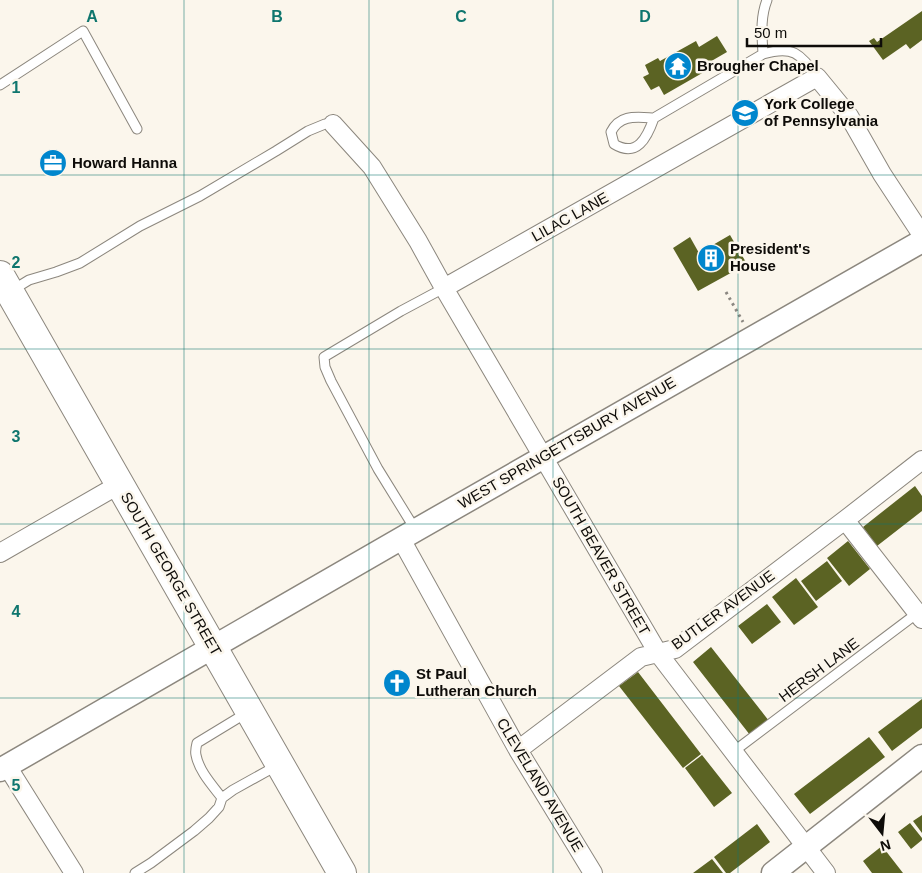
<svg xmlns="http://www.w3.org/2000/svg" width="922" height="873" viewBox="0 0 922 873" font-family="Arial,sans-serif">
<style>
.building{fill:#5b6323}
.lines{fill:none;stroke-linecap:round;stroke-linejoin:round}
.service-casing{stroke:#8c877e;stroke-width:11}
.minor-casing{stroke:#8c877e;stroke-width:20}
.tertiary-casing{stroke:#8c877e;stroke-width:25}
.primary-casing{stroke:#8c877e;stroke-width:30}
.path{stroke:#8b8781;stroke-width:3;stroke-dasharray:2.5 4;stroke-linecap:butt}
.service{stroke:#fff;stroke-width:9}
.minor{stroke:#fff;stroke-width:18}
.tertiary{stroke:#fff;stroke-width:22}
.primary{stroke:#fff;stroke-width:28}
.grid{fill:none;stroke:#0f766e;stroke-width:1;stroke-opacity:0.55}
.labels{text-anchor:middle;stroke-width:5;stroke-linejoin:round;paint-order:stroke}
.poi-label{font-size:15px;font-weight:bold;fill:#0e0c09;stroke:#fbf6ec;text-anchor:start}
.street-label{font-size:15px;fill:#0e0c09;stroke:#fbf6ec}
.grid-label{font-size:16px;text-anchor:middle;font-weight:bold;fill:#0f766e;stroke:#fbf6ec;stroke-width:5;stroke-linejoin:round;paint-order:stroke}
</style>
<rect width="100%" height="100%" fill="#fbf6ec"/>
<!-- building -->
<path class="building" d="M 922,11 L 922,40 L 910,49 L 906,44 L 883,60 L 869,41 L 874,38 L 877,42 Z
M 717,36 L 727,52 L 708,63 L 711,68 L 664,95 L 659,86 L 651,90 L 643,77 L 649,74 L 645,65 L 658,58 L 660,61 L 696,41 L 699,47 Z
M 730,235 L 747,264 L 698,291 L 673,248 L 690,237 L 699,253 Z
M 915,486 L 922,496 L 922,511 L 877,546 L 863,527 Z
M 848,541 L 870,569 L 849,586 L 827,558 Z
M 827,561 L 842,581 L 816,601 L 801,581 Z
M 796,578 L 818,607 L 794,625 L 772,597 Z
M 767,604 L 781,622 L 752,644 L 738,626 Z
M 711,647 L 769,721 L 750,735 L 693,662 Z
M 638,672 L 701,754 L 683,768 L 619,686 Z
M 922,699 L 922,728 L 892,751 L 878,732 Z
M 869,737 L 885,757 L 810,814 L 794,794 Z
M 702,755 L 732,793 L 714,807 L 685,768 Z
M 922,815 L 922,833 L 913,821 Z
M 910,823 L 922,838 L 922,840 L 911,849 L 898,832 Z
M 757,824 L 770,842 L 730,873 L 726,873 L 714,857 Z
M 882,846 L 903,873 L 872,873 L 863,861 Z
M 712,859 L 723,873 L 693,873 Z"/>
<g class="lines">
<!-- service casing -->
<g class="service-casing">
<path id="service" d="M 767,0 C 760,18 762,35 763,54 C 794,45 800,54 817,77
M 0,85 L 83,31 L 137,129
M 654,118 C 647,138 637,158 614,144 L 611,132 C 620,114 636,117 654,118 L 763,54
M 11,291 L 29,280 L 56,272 L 80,263 L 140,226 L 200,196 L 276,151 L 308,131 L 325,124 L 333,124
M 415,529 L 378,469 L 331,381 L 325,367 L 324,357 L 401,311 L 444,288
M 733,752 L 920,611
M 222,798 C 212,785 199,771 196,755 C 195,751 196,747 197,743 L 248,712
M 135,873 L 151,863 L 194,831 L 209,818 L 219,807 L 222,798 L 233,790 L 278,765"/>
</g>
<!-- minor casing -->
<g class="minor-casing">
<path id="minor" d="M 333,124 L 372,167 L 418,241 L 444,288 L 658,653 L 826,873
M 444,288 L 817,77 L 849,116 L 882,174 L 922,235
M 845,520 L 922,619
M 401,539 L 518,750 L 593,873
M 0,553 L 120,484
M 518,750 L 641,657 L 675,649 L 845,520 L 922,460
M 7,766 L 74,873"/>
</g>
<!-- tertiary casing -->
<g class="tertiary-casing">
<path id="tertiary" d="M 0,770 L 416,530 L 922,241
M 773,873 L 922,756"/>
</g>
<!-- primary casing -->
<g class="primary-casing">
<path id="primary" d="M 0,275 L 342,873"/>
</g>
<!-- path -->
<path class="path" d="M 726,292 L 743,322"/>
<!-- service -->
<use href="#service" class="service"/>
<!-- minor -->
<use href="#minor" class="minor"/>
<!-- tertiary -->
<use href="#tertiary" class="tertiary"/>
<!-- primary -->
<use href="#primary" class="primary"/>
</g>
<!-- grid -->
<path class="grid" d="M 184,0 L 184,873M 369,0 L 369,873M 553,0 L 553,873M 738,0 L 738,873M 0,175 L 922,175M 0,349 L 922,349M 0,524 L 922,524M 0,698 L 922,698"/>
<!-- icons -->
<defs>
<g id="temple-disc" transform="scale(1.4375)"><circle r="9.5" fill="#0086cd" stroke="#fbf6ec"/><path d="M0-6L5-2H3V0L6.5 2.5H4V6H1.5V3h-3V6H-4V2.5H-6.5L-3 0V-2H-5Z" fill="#fff"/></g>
<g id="university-disc" transform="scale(1.4375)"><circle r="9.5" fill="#0086cd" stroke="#fbf6ec"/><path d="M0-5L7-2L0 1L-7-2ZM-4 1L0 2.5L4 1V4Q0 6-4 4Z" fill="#fff"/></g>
<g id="office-disc" transform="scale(1.4375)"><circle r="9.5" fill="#0086cd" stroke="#fbf6ec"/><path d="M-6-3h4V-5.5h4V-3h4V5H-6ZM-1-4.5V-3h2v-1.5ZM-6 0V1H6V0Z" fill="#fff"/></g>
<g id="building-disc" transform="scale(1.4375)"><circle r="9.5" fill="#0086cd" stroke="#fbf6ec"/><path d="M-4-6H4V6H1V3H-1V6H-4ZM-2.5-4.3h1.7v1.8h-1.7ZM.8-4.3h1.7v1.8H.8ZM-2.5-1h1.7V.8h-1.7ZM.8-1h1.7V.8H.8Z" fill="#fff"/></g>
<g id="church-disc" transform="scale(1.4375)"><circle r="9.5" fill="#0086cd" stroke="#fbf6ec"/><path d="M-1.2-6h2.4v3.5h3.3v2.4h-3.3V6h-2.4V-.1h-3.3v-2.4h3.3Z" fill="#fff"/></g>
</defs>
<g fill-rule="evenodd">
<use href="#temple-disc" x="678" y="66"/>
<use href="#university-disc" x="745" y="113"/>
<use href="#office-disc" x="53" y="163"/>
<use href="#building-disc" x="711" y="258"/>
<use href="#church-disc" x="397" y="683"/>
</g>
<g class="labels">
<!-- poi labels -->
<g class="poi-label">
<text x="697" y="71">Brougher Chapel</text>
<text x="764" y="109">York College<tspan x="764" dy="17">of Pennsylvania</tspan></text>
<text x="72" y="168">Howard Hanna</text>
<text x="730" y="254">President's<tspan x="730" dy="17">House</tspan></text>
<text x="416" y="679">St Paul<tspan x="416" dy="17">Lutheran Church</tspan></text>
</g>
<!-- street labels -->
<g class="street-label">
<text transform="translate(570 217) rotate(-29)" y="5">LILAC LANE</text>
<text transform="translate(567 443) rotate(-30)" y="5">WEST SPRINGETTSBURY AVENUE</text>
<text transform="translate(601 556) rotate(60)" y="5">SOUTH BEAVER STREET</text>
<text transform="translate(171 574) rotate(60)" y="5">SOUTH GEORGE STREET</text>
<text transform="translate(723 610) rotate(-36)" y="5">BUTLER AVENUE</text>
<text transform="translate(819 670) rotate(-37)" y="5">HERSH LANE</text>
<text transform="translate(540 785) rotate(59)" y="5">CLEVELAND AVENUE</text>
</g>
</g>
<g class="grid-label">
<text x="92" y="22">A</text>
<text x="277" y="22">B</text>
<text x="461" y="22">C</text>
<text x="645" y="22">D</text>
<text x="16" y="93">1</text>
<text x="16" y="268">2</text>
<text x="16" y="442">3</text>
<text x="16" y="617">4</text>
<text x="16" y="791">5</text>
</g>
<!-- north arrow -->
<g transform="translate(882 833) rotate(164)" stroke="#fbf6ec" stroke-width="4" paint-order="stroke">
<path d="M0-4L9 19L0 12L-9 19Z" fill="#0e0c09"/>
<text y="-8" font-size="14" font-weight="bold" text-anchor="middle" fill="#0e0c09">N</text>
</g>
<!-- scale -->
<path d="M747 38v8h134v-8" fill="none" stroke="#0e0c09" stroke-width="2.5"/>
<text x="754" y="38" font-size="15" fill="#0e0c09" stroke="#fbf6ec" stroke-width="4" paint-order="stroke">50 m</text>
</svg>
